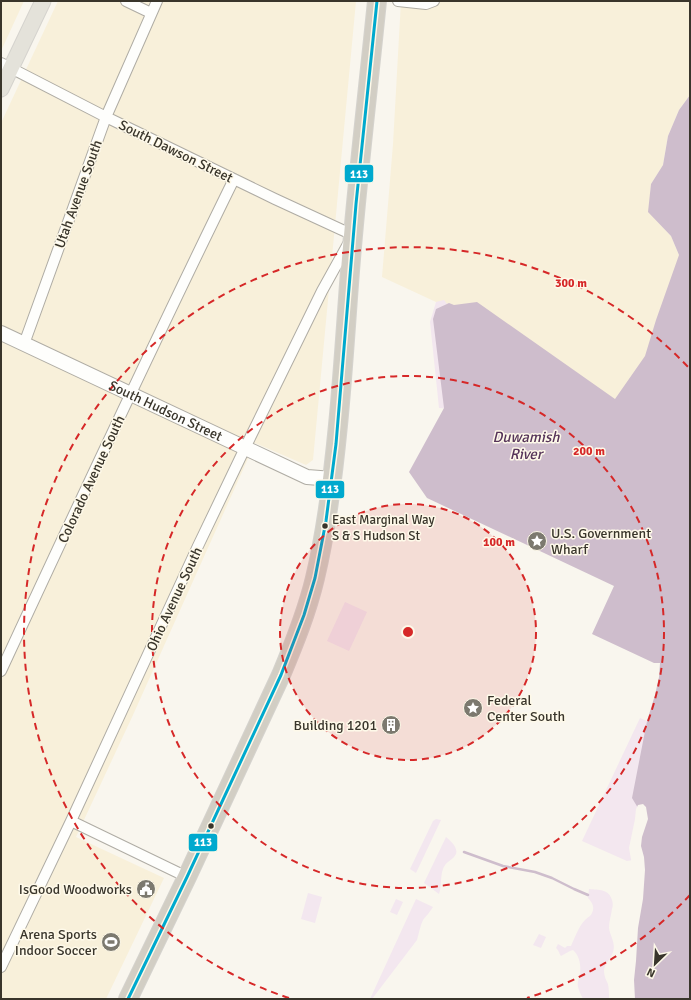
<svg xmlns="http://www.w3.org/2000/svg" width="691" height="1000" viewBox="0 0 691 1000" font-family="Signika,sans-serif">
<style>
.built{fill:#f8f0da}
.green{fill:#f3e7ef}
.water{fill:#cebdcc}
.pier{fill:#f9f6ee}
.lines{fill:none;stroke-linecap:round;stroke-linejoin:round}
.stream{stroke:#cebdcc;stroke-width:2.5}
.street-casing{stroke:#afaca4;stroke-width:12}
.secondary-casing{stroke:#afaca4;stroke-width:16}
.primary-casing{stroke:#d5d3ce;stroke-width:17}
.highway-casing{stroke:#d5d3ce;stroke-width:20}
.street{stroke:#fefefc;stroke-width:10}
.secondary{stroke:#fefefc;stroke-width:14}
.primary{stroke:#e4e2da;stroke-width:15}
.highway{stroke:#d2cec4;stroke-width:18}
.bus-1-casing{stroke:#fef9e9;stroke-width:6}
.bus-1{stroke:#00a9ce;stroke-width:3}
.ring{fill:none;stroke:#d62828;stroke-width:2;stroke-dasharray:7 5}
.bus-dot{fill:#39352b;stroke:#fef9e9;stroke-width:1.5}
.labels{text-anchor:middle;stroke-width:3;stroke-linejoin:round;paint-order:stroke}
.bus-label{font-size:13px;fill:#39352b;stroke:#fef9e9;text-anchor:start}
.street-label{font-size:14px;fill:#39352b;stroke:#fef9e9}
.poi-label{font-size:14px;fill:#39352b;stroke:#fef9e9;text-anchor:end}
.water-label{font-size:15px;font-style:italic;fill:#563459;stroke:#fef9e9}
.centre{fill:#d62828;stroke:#fef9e9;stroke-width:2}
.ring-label{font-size:12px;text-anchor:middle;font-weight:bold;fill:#d62828;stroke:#fef9e9;stroke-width:3;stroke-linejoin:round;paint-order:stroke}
.line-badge{stroke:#fef9e9;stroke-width:1.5}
.badge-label{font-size:11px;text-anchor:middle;font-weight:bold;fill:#fff}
</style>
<rect width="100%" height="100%" fill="#f9f6ee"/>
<!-- built -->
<path class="built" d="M 1,1 L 24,1 L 1,51 Z
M 58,1 L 356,1 L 313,460 L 306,465 L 255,443 L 133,715 L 76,837 L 164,878 L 106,999 L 1,999 L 1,123 Z
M 401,1 L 690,1 L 690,95 L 679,110 L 668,136 L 663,165 L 651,184 L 649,212 L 671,236 L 679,255 L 690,286 L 690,295 L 653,420 L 436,309 L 436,302 L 382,277 L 393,144 Z"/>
<!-- green -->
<path class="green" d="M 444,300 L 447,304 L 449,303 L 453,409 L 439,408 L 430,322 L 436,302 Z
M 345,602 L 367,612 L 349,651 L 327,641 Z
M 650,713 L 633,860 L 627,861 L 582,841 L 640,718 L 647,721 Z
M 436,819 L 441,820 L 416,873 L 410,869 L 433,821 Z
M 446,837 C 451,841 461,850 454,857 C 450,861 445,863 443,869 C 440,877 442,886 439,894 L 424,883 Z
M 589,889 C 599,890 609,889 612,900 C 613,903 613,906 612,909 C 611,916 609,921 609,928 C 610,936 616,943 613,952 C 611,959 604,964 604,971 C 604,976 606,980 608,984 C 609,989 609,994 609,999 L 583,999 C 581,995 579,991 578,987 C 577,983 579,978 580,974 C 581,966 580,956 573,950 L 570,951 L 561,956 C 559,953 559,951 556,948 L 558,944 L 565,948 L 567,946 L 571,946 C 575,937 579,926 585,920 C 588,917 591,916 592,913 C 595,907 592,902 588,898 Z
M 308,893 L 322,897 L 315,923 L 301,919 Z
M 396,899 L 403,902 L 397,915 L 390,912 Z
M 416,899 L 433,907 C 430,912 426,916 423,920 C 420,926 419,933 417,940 L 372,999 L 370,999 Z
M 539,934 L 546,937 L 541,948 L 533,945 Z"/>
<!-- water -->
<path class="water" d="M 690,95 L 690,999 L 624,999 L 638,808 L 632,798 L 647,721 L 655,695 L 659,677 L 660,663 L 654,663 L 592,634 L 614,586 L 427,498 L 409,472 L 444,408 L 433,319 L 436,309 L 447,304 L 449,303 L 454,305 L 477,302 L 615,399 L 645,356 L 656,320 L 679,255 L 671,236 L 648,212 L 651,184 L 663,165 L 668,136 L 679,110 Z"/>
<!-- pier -->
<path class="pier" d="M 643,804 L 646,807 L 648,819 L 642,837 L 641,846 L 644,857 L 645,870 L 643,899 L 638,928 L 636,961 L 634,980 L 635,999 L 622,999 L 623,966 L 632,865 L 629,848 L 635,819 L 636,809 L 638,805 Z"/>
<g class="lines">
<!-- stream -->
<path class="stream" d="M 464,852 L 503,866 L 535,872 L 552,878 L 574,889 L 588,895"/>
<!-- street casing -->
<g class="street-casing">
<path id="street" d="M 126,1 L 151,13
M 398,1 L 426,4 L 434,1
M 1,63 L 106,117 L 275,199 L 353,235 L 322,291 L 245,448 L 198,546 L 71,821 L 1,967
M 24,344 L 106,117 L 157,1
M 1,671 C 77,507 154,342 234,179
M 71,821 L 187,877"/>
</g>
<!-- secondary casing -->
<g class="secondary-casing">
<g id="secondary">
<path id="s1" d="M 1,333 L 307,477 L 333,479"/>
</g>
</g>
<!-- primary casing -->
<g class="primary-casing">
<path id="primary" d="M 1,89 L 43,1"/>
</g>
<!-- highway casing -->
<g class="highway-casing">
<path id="highway" d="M 128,999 L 187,877 L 281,675 C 294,644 307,612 315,578 C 327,528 333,477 338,425 C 343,374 346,323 350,271 C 357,181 368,91 377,1"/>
</g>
<!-- street -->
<use href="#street" class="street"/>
<!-- secondary -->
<use href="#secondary" class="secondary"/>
<!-- primary -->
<use href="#primary" class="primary"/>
<!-- highway -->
<use href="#highway" class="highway"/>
<!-- bus-1 casing -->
<g class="bus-1-casing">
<path id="bus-1" d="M 128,999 L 187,877 L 281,675 L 304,615 L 315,578 L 326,521 L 336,444 L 356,204 L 377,1"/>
</g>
<!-- bus-1 -->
<use href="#bus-1" class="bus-1"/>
</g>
<!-- distance rings -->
<circle cx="408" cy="632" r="128" fill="#d62828" fill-opacity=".12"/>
<g class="ring">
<circle cx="408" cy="632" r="128"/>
<circle cx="408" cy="632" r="256"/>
<path d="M690 895A385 385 0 0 1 527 998M289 998A385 385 0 1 1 690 369"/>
</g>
<!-- icons -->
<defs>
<g id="sight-disc" transform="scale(1)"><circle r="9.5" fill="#7c796f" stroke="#fef9e9"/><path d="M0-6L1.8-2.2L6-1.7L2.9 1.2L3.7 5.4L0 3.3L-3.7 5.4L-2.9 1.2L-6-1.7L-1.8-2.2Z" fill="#fff"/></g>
<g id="building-disc" transform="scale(1)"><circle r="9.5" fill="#7c796f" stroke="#fef9e9"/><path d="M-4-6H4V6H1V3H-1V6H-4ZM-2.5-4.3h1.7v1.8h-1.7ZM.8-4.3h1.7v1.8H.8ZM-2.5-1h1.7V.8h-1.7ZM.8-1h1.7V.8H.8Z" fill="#fff"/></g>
<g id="civic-disc" transform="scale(1)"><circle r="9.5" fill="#7c796f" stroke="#fef9e9"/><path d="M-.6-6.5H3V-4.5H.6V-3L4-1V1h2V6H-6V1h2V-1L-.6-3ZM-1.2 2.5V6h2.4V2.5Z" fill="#fff"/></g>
<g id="stadium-disc" transform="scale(1)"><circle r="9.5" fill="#7c796f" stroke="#fef9e9"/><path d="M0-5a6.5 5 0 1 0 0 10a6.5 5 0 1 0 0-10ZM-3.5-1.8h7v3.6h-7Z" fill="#fff"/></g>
</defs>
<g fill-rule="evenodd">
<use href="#sight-disc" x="537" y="541"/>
<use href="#sight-disc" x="473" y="708"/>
<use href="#building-disc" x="391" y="725"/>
<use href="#civic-disc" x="146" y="889"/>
<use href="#stadium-disc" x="111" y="942"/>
</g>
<!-- markers -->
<g class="bus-dot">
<circle cx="325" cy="526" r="3.5"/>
<circle cx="211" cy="826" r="3.5"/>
</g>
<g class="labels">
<!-- bus labels -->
<g class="bus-label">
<text x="332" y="524">East Marginal Way<tspan x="332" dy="16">S &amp; S Hudson St</tspan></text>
</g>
<!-- street labels -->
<g class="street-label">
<text transform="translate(176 151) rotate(26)" y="5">South Dawson Street</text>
<text transform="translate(78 194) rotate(-70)" y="5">Utah Avenue South</text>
<text dy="5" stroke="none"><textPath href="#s1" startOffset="182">South Hudson Street</textPath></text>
<text transform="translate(91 479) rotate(-65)" y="5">Colorado Avenue South</text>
<text transform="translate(174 599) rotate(-65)" y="5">Ohio Avenue South</text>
</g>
<!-- poi labels -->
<g class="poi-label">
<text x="551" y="538" text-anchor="start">U.S. Government<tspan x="551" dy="16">Wharf</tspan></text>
<text x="487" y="705" text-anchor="start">Federal<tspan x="487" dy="16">Center South</tspan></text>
<text x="377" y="730">Building 1201</text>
<text x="132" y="894">IsGood Woodworks</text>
<text x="97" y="939">Arena Sports<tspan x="97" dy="16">Indoor Soccer</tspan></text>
</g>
<!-- water labels -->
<g class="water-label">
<text x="526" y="442">Duwamish<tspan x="526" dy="17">River</tspan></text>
</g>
</g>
<circle cx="408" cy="632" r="6" class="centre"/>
<g class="ring-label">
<text x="571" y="287">300 m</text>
<text x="589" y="455">200 m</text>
<text x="499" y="546">100 m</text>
</g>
<g class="line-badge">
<rect x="344" y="164" width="30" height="19" rx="4" fill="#00a9ce"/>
<rect x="315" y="480" width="30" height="19" rx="4" fill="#00a9ce"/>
<rect x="188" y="833" width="30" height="19" rx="4" fill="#00a9ce"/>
</g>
<g class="badge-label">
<text x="359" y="178">113</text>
<text x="330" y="493">113</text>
<text x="203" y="846">113</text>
</g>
<!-- border -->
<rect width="691" height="1000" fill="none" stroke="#39352b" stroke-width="4"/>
<!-- north arrow -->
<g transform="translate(655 964) rotate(205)" stroke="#fef9e9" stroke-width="3" paint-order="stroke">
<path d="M0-3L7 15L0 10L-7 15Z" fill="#39352b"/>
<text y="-6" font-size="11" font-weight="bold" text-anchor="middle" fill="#39352b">N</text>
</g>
</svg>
